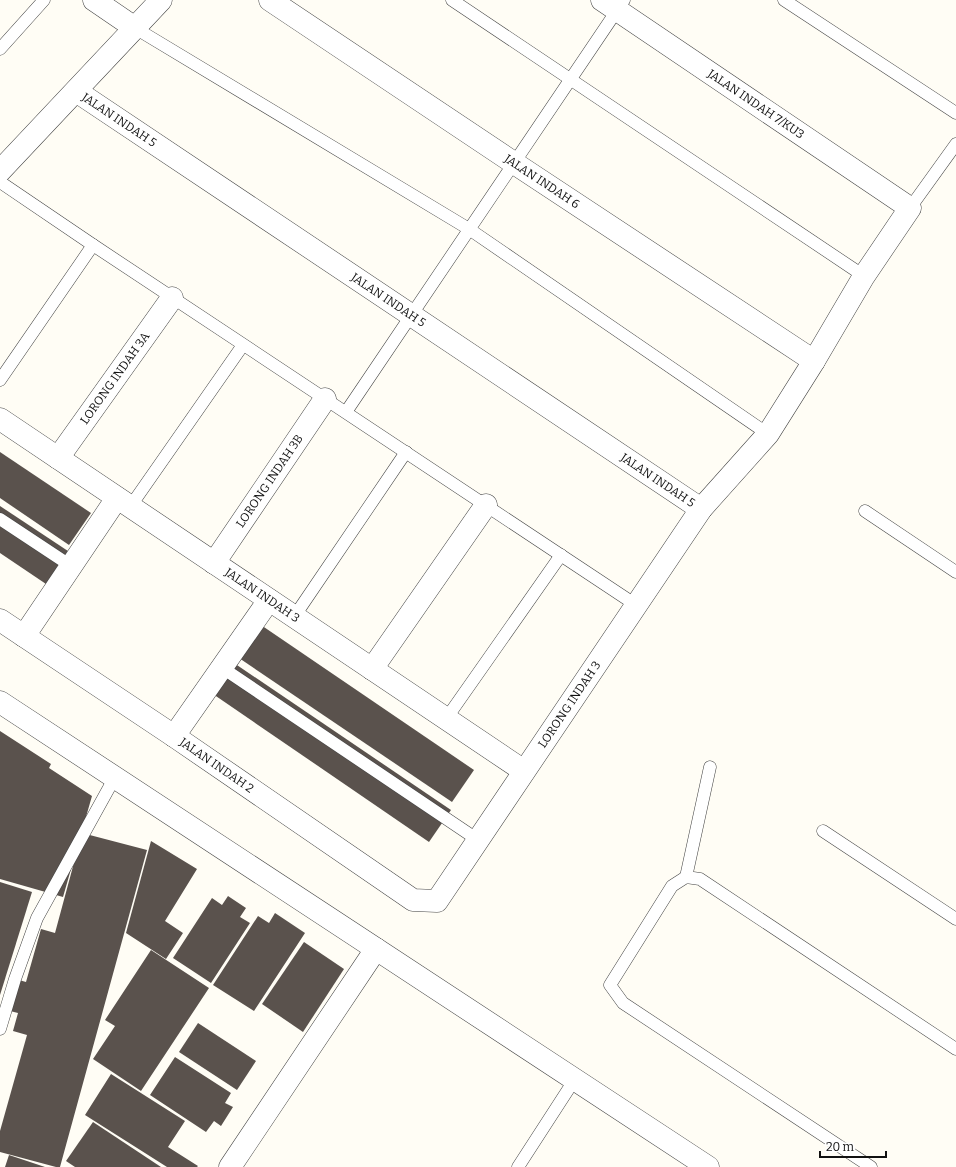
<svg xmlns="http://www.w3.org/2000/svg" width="956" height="1167" font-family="Bitter,serif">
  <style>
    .building { fill: #5a524d }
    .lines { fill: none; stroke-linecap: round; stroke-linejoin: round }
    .service-casing { stroke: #444; stroke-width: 13 }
    .minor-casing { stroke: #444; stroke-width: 23 }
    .service { stroke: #fff; stroke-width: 12 }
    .minor { stroke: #fff; stroke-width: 22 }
    .labels { text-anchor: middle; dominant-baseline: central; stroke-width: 4; stroke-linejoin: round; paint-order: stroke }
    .street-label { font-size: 12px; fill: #111; stroke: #fff }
  </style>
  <rect width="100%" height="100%" fill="#fffdf5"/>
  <!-- building -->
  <g class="building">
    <path d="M0,452l91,61 -22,32 -69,-47z"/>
    <path d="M0,506l68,45 -22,33 -46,-31z"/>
    <path d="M258,623l216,147 -22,32 -216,-146z"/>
    <path d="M231,661l220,149 -22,32 -219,-150z"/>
    <path d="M0,731l51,33 -2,4 43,28 -29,101 -63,-18z"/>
    <path d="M82,833l65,17 -87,317h-4l-56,-15v-21l27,-96 -14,-4 5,-18 -8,-2 9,-31 7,2 15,-53 14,4z"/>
    <path d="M151,841l46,28 -32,52 18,12 -17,26 -40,-26z"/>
    <path d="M0,882l32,10 -32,103z"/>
    <path d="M228,896l18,12 -6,9 10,6 -39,60 -38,-25 39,-60 10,7z"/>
    <path d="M275,913l30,20 -51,78 -41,-26 45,-69 11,7z"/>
    <path d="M304,942l40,27 -41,63 -41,-28z"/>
    <path d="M151,950l58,38 -68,103 -48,-32 22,-33 -10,-6z"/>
    <path d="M198,1023l58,38 -19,29 -58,-38z"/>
    <path d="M175,1057l56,36 -6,10 8,4 -12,19 -7,-5 -8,11 -56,-37z"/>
    <path d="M111,1074l74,47 -17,26 30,19 -1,1h-30l-82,-52z"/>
    <path d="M93,1122l68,45h-86l-9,-6z"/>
    <path d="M9,1155l36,12h-40z"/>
  </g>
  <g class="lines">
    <defs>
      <g id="service">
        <path d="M452,0l412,276"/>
        <path d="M784,0l172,113"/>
        <path d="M135,28l334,201 299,205"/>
        <path d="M0,49l44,-49"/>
        <path d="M0,182l93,63 543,360"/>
        <path d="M910,208l46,-64"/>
        <path d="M0,380l93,-135"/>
        <path d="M346,412l278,-412"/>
        <path d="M130,507l113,-162"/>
        <path d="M865,511l91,61"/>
        <path d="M0,519l71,47"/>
        <path d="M294,617l112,-165"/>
        <path d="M221,667l257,173"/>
        <path d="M446,719l115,-164"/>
        <path d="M823,831l133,88"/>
        <path d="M686,877l24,-110"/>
        <path d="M0,1029l15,-50 22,-61 78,-141"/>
        <path d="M518,1167l57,-88"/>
        <path d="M871,1167l-248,-164 -13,-18 62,-99 14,-9 14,2 256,170"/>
      </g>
      <g id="minor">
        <path d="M94,0l41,28"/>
        <path id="s1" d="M270,0l244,163 300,198"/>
        <path id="s2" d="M76,91l625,418"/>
        <path d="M0,171l161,-171"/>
        <path id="s3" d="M0,419l524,352"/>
        <path id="s4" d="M58,458l114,-160"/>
        <path id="s5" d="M214,563l111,-164"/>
        <path id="s6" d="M0,620l174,116 239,164 24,1 264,-392 67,-75 46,-73 50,-85 46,-68 -308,-208"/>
        <path d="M24,636l93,-138"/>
        <path d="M372,669l114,-164"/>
        <path d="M0,702l708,465"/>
        <path d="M174,736l95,-136"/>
        <path d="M230,1167l146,-218"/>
      </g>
    </defs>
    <!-- service casing -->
    <use href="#service" class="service-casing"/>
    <!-- minor casing -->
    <use href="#minor" class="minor-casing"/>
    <!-- service -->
    <use href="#service" class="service"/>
    <!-- minor -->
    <use href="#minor" class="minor"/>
  </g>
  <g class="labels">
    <!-- street labels -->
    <g class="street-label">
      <text transform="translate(756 104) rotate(34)">JALAN INDAH 7/KU3</text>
      <text stroke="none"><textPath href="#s2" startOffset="52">JALAN INDAH 5</textPath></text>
      <text stroke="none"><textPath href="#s1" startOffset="327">JALAN INDAH 6</textPath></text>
      <text stroke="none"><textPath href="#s2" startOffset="376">JALAN INDAH 5</textPath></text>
      <text stroke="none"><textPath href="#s4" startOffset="98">LORONG INDAH 3A</textPath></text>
      <text stroke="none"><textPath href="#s2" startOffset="700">JALAN INDAH 5</textPath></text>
      <text stroke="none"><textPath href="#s5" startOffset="99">LORONG INDAH 3B</textPath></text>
      <text stroke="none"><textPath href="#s3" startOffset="316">JALAN INDAH 3</textPath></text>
      <text stroke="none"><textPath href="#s6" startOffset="760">LORONG INDAH 3</textPath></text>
      <text stroke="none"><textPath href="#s6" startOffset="261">JALAN INDAH 2</textPath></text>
    </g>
  </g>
  <!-- scale -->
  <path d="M820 1151v6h66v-6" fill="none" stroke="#111111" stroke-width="2"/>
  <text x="826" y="1151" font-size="12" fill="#111111" stroke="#ffffff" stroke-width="3" paint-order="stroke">20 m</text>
</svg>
